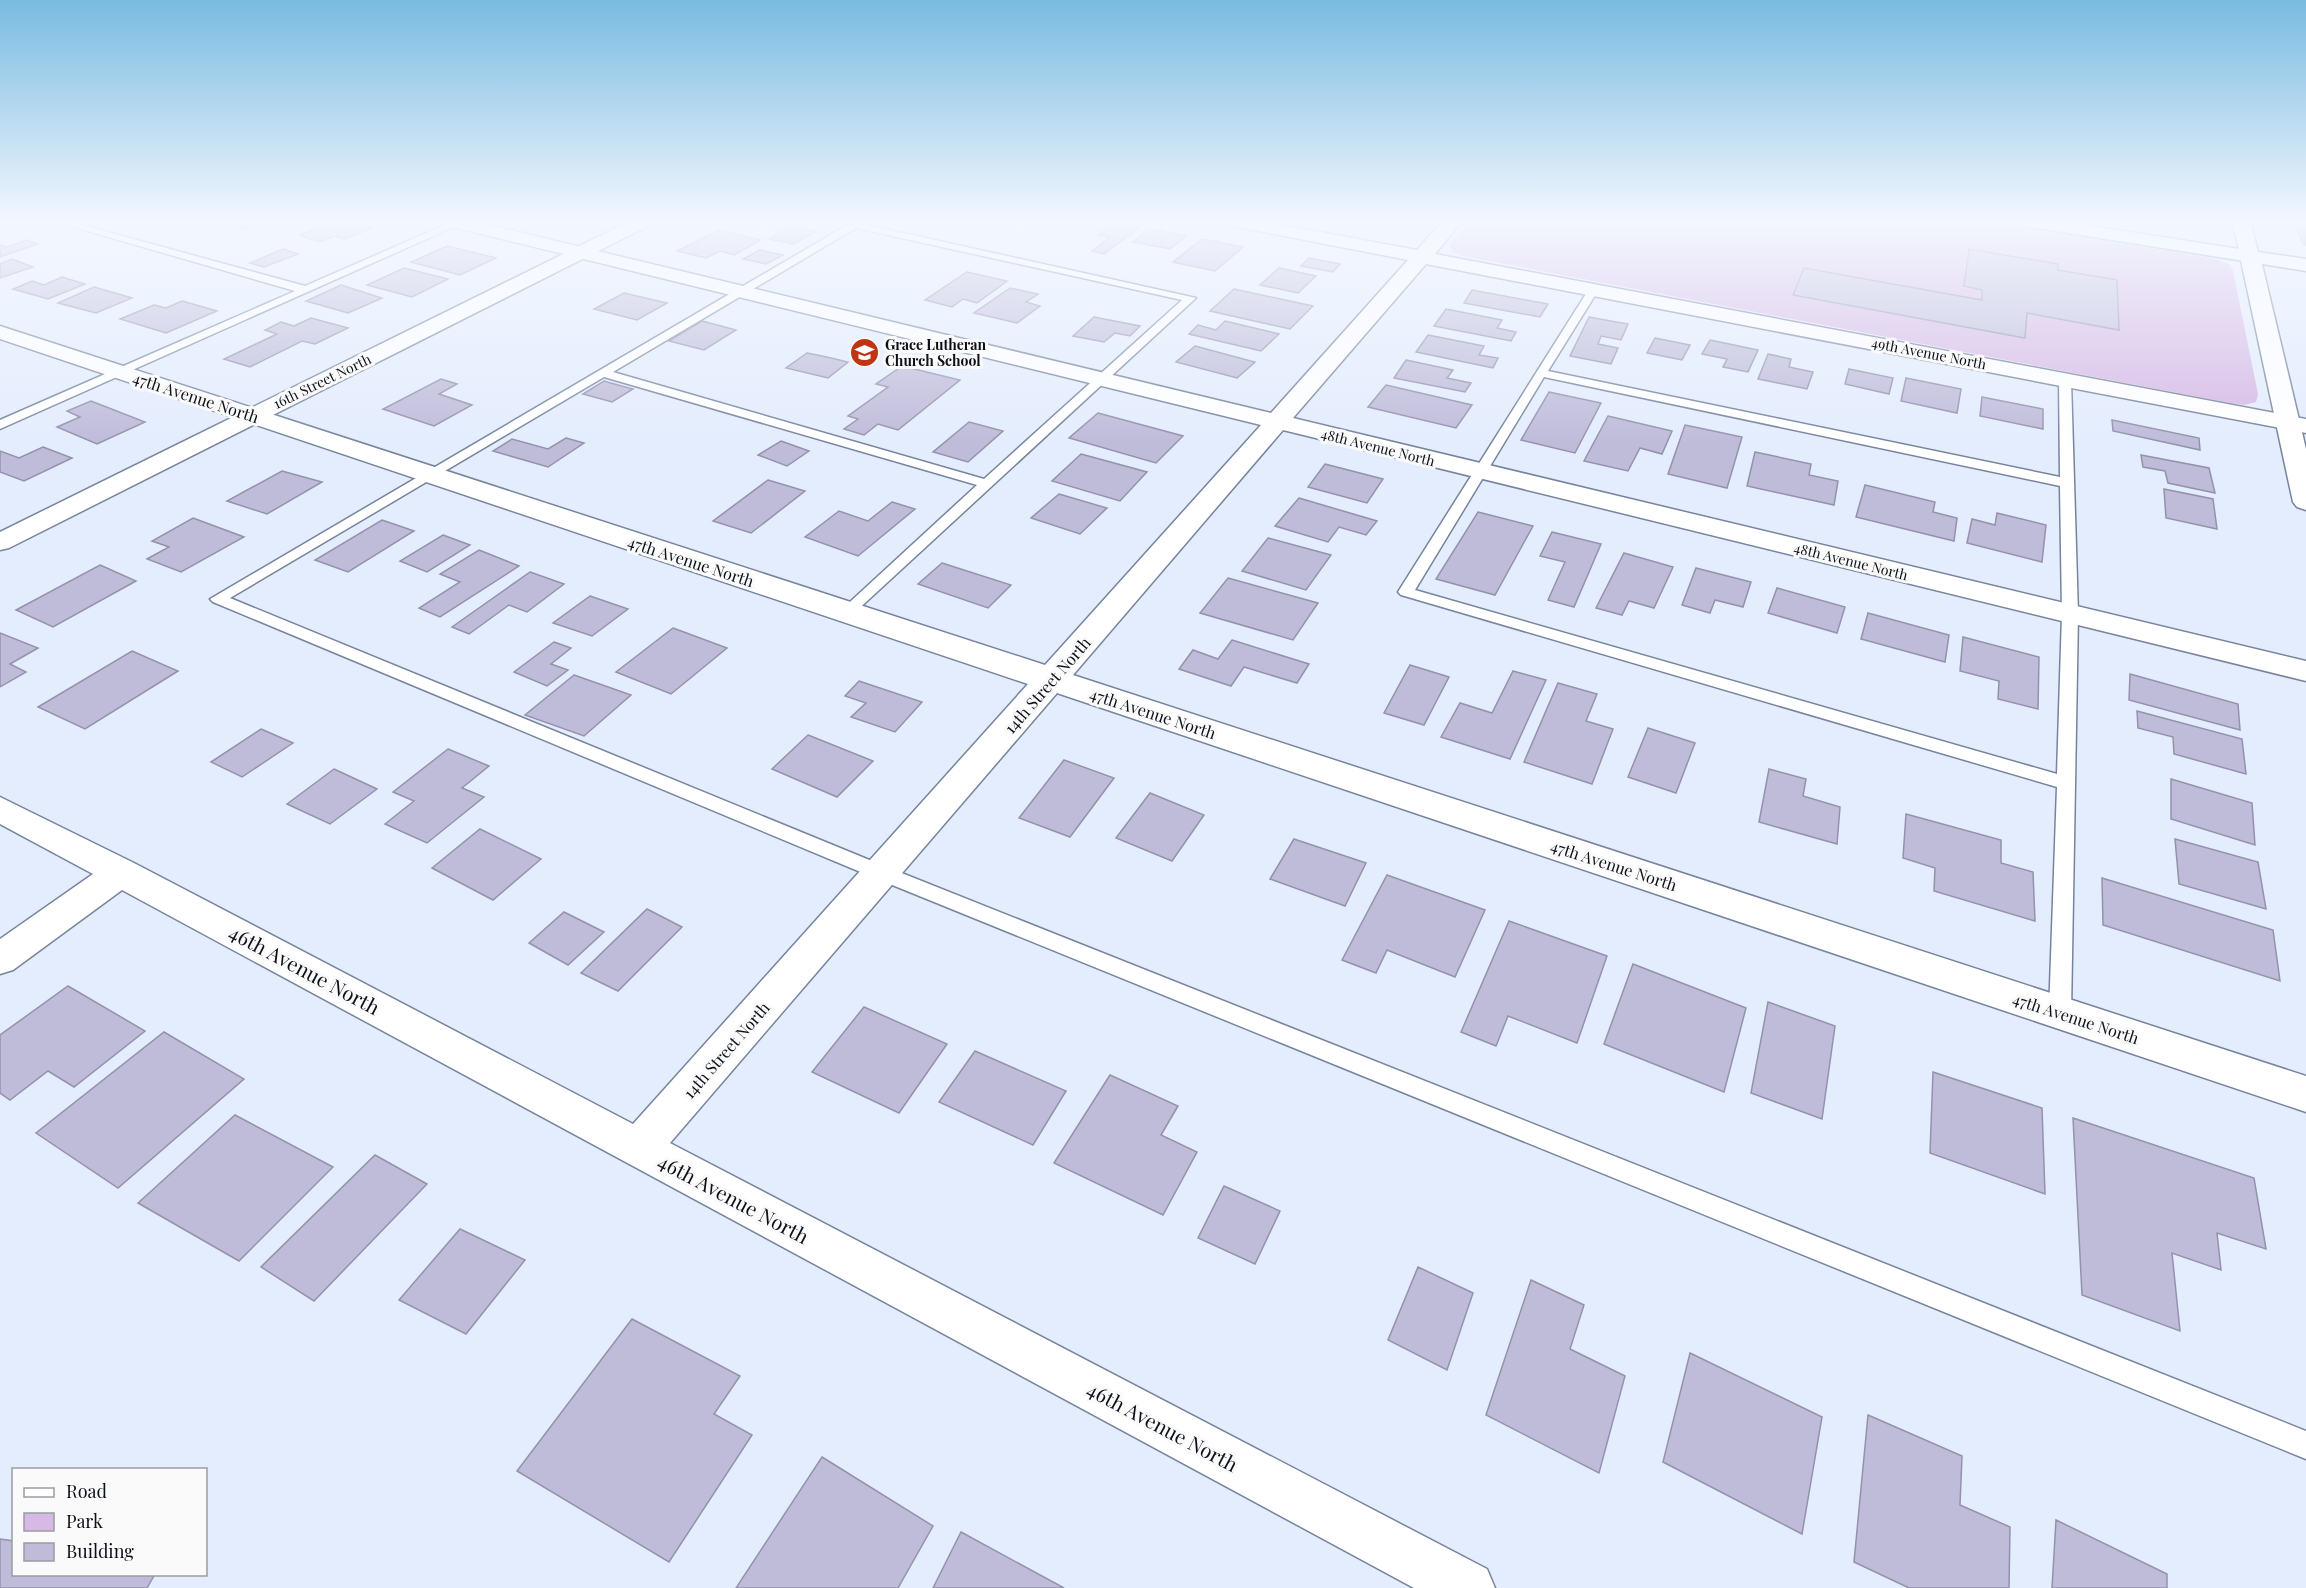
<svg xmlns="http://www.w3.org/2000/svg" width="2306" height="1588" font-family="'Playfair Display',serif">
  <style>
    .green { fill: #d7b9e5 }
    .building { fill: #bfbcda; stroke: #9491ad; stroke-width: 1.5 }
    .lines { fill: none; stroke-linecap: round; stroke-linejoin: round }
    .service-casing { stroke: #77849d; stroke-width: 3 }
    .minor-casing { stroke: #77849d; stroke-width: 3 }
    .tertiary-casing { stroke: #77849d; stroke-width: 3 }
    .service { fill: #fff; fill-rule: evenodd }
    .minor { fill: #fff; fill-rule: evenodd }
    .tertiary { fill: #fff; fill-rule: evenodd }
    .labels { text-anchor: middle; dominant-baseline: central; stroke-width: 6; stroke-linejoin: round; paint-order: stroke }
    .far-poi-label { font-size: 14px; font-weight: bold; fill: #0b1019; stroke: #fafafa; text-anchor: start }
    .far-street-label { font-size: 14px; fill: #0b1019; stroke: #fafafa }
    .street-label { font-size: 16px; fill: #0b1019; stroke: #fafafa }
    .near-street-label { font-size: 20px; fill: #0b1019; stroke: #fafafa }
  </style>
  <rect width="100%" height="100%" fill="#e4edfe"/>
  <!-- green -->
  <path class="green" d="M1471,221h515l230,38 14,6 3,6 25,123 -2,8 -12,3 -13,-2 -768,-147 -11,-5 -2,-7z"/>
  <!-- building -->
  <g class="building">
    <path d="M232,221h36l-23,9 -20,-6z"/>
    <path d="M337,221l35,7 -27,11 -11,-3 -14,6 -21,-7z"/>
    <path d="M2295,221l11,1v23l-3,-1z"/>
    <path d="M1116,222l24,5 -36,27 -12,-3 18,-14 -12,-2z"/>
    <path d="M792,226l24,5 -22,13 -25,-5z"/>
    <path d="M1149,229l37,7 -16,13 -37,-7z"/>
    <path d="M719,230l42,10 -27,15 -14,-4 -14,7 -29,-7z"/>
    <path d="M1202,239l41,8 -28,24 -42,-9z"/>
    <path d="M27,240l11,4 -38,13v-12l7,2z"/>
    <path d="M447,246l49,12 -36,17 -49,-13z"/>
    <path d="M283,249l15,5 -34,13 -14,-4z"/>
    <path d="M1969,249l89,15v6l59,10 2,50 -92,-17 -2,25 -232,-43 11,-27 178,32v-10l-18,-4z"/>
    <path d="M760,250l23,5 -17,9 -23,-5z"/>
    <path d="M1309,258l31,6 -7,8 -32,-6z"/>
    <path d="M12,259l21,8 -33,11v-14z"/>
    <path d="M404,268l44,11 -36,18 -45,-12z"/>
    <path d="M1279,268l37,8 -18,17 -38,-8z"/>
    <path d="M967,272l40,9 -30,22 -14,-4 -11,8 -27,-7z"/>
    <path d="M62,277l23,7 -37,15 -35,-10 19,-8 12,4z"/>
    <path d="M341,285l41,13 -34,15 -42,-12z"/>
    <path d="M94,287l38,11 -36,15 -38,-10z"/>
    <path d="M1010,288l28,6 -12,8 14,4 -23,17 -43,-10z"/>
    <path d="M1234,289l79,17 -23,23 -80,-18z"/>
    <path d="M1472,290l76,14 -8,13 -76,-14z"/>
    <path d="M624,293l43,10 -30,17 -43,-11z"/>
    <path d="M182,301l35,10 -51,22 -46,-14 34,-14 12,3z"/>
    <path d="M1446,309l56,11 -5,8 19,4 -5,9 -77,-15z"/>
    <path d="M1094,317l46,9 -10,10 -15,-3 -11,9 -31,-6z"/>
    <path d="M1589,317l39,7 -7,16 -20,-4 -3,8 20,4 -7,16 -41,-8z"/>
    <path d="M311,318l37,10 -33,16 -13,-3 -52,26 -26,-8 53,-25 -12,-4 16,-8 13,4z"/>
    <path d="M702,321l34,9 -32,20 -35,-9z"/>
    <path d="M1225,321l54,13 -18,17 -72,-17 9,-9 18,5z"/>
    <path d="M1428,335l56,11 -5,9 19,3 -5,10 -77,-16z"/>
    <path d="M1655,338l35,7 -8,15 -35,-7z"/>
    <path d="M1710,340l48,10 -10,22 -25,-5 4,-8 -25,-5z"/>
    <path d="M1195,346l60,16 -18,16 -61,-16z"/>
    <path d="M807,353l20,4 21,5 -20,16 -42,-10z"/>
    <path d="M1768,354l23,5 -2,8 24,5 -6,17 -49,-10z"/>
    <path d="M1406,360l47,10 -6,8 24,5 -6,9 -71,-14z"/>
    <path d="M902,366l58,14 -62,50 -20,-6 -14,11 -20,-6 14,-10 -10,-3 40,-29 -12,-3z"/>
    <path d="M1849,369l44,9 -4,16 -44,-10z"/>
    <path d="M1906,378l55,11 -4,24 -56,-12z"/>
    <path d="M441,379l16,5 -18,10 33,11 -38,21 -51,-17z"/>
    <path d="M604,381l14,4 15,4 -21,13 -29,-8z"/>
    <path d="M1386,385l86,20 -16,23 -88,-21z"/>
    <path d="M1549,392l52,11 -26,50 -54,-13z"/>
    <path d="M1982,397l61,12v20l-63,-13z"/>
    <path d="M91,401l54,21 -48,22 -40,-17 23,-10 -13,-6z"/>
    <path d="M1098,413l85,23 -27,27 -87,-25z"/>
    <path d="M1608,416l64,15 -10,23 -22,-6 -12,23 -44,-10z"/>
    <path d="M2112,420l87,18 1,12 -87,-19z"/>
    <path d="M969,422l34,9 -35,31 -35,-10z"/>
    <path d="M1685,425l57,12 -15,51 -59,-14z"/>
    <path d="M566,438l18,5 -36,24 -55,-16 19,-12 36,10z"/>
    <path d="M781,441l28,10 -22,15 -29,-11z"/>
    <path d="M43,447l29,11 -48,23 -24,-9v-21l19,7z"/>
    <path d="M1755,452l56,12 -2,11 29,6 -4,24 -87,-19z"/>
    <path d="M1081,454l66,18 -27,29 -68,-20z"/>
    <path d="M2141,455l68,13 6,25 -47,-10 -3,-12 -22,-4z"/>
    <path d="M1325,464l58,15 -16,24 -59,-16z"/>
    <path d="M282,471l40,11 -55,32 -40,-13z"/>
    <path d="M768,480l37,11 -54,42 -38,-12z"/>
    <path d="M1865,485l70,17 -2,10 24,6 -3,23 -98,-24z"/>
    <path d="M2164,489l49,10 4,30 -51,-11z"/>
    <path d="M1059,494l48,14 -27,26 -49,-16z"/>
    <path d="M1299,498l78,23 -11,14 -27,-8 -11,15 -53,-16z"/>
    <path d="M892,502l23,7 -57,47 -53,-19 34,-26 29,10z"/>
    <path d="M1478,512l55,14 -38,69 -59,-16z"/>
    <path d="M1997,513l49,12 -4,37 -75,-19 5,-24 23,6z"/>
    <path d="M193,518l51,19 -63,35 -34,-13 22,-12 -17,-6z"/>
    <path d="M382,520l32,11 -66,41 -33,-12z"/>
    <path d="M1552,532l49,12 -27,63 -26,-7 17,-38 -25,-6z"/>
    <path d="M443,535l27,10 -43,27 -27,-11z"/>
    <path d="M1268,538l63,17 -25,35 -64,-19z"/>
    <path d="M479,550l40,16 -79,51 -21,-9 41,-26 -20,-8z"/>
    <path d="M1624,553l49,14 -19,41 -25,-7 -7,14 -26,-7z"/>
    <path d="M942,563l69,22 -23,23 -70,-24z"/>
    <path d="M100,565l36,16 -83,46 -37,-17z"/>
    <path d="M1696,568l55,14 -8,25 -28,-7 -5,13 -28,-8z"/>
    <path d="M530,572l34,12 -37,28 -18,-7 -40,29 -17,-7z"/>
    <path d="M1228,578l90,25 -25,37 -93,-27z"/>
    <path d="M1777,588l68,19 -8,26 -69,-20z"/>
    <path d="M590,596l38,13 -36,27 -39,-13z"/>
    <path d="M1868,613l81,22 -4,27 -84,-23z"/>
    <path d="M673,628l54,20 -56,46 -55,-22z"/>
    <path d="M0,633l38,15 -28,16 16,8 -26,15z"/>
    <path d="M1963,637l76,20 -1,52 -40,-10 1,-18 -39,-10z"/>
    <path d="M1232,640l77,24 -12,19 -53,-16 -13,19 -52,-17 14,-19 25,9z"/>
    <path d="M554,642l17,6 -20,16 17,6 -21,16 -33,-14z"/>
    <path d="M132,651l46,20 -93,58 -47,-22z"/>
    <path d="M1410,665l39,12 -25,48 -40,-12z"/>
    <path d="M1513,671l33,9 -36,79 -69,-22 19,-34 32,10z"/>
    <path d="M2130,674l108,30 2,26 -111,-30z"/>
    <path d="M574,675l57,20 -47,41 -59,-21z"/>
    <path d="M859,681l63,21 -27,30 -44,-15 15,-14 -21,-7z"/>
    <path d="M1558,683l39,11 -11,27 27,8 -21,55 -68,-22z"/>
    <path d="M2137,711l105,28 4,35 -72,-20 -1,-17 -35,-9z"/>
    <path d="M1648,728l47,15 -19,50 -48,-16z"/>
    <path d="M261,729l32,14 -51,34 -31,-15z"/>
    <path d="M808,735l65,26 -36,36 -65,-28z"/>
    <path d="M448,749l41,17 -27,22 22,9 -57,46 -42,-19 29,-23 -21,-9z"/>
    <path d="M1064,760l50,18 -44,59 -51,-19z"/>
    <path d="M334,769l43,20 -47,35 -43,-20z"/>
    <path d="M1769,769l37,10 -3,17 37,11 -3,37 -78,-22z"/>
    <path d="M2171,779l81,24 3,42 -84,-26z"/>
    <path d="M1150,793l54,22 -32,46 -56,-23z"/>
    <path d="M1906,814l95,26v23l32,9 2,49 -101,-30 1,-23 -32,-10z"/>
    <path d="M480,829l61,30 -48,41 -61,-32z"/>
    <path d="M1294,839l72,24 -21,43 -75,-27z"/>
    <path d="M2175,839l83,23 8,47 -87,-25z"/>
    <path d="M1387,875l98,35 -30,67 -68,-27 -11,23 -34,-13z"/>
    <path d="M2102,878l171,52 7,51 -177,-56z"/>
    <path d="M647,909l35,18 -64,64 -37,-18z"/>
    <path d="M564,912l40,20 -36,33 -39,-22z"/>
    <path d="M1509,921l98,35 -30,87 -69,-27 -12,30 -35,-14z"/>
    <path d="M1633,964l113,44 -22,84 -120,-48z"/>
    <path d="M68,986l77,45 -71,56 -26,-16 -38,29 -10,-7v-58z"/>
    <path d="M1768,1002l67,24 -13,93 -71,-26z"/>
    <path d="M864,1007l83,37 -48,69 -87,-41z"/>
    <path d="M164,1032l80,47 -126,109 -82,-55z"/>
    <path d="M975,1051l91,40 -33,54 -94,-43z"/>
    <path d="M1933,1072l109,36 3,86 -115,-41z"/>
    <path d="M1110,1075l68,31 -17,29 36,17 -34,63 -109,-52z"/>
    <path d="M235,1115l98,52 -94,94 -101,-58z"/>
    <path d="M2073,1118l181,60 12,71 -49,-16 4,37 -49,-17 8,78 -98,-36z"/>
    <path d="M375,1155l52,29 -113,117 -53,-34z"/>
    <path d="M1224,1186l56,25 -25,53 -57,-26z"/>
    <path d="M460,1229l65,31 -59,74 -67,-34z"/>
    <path d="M1418,1267l55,26 -26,77 -59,-30z"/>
    <path d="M1531,1280l53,25 -14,44 55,27 -26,97 -113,-58z"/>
    <path d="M632,1319l108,57 -26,38 38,21 -83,127 -152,-91z"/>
    <path d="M1690,1353l132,64 -20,117 -139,-72z"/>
    <path d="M1868,1415l94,41 -2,49 50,22 -1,61h-100l-55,-26z"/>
    <path d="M822,1457l111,69 -35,62h-162z"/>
    <path d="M2056,1520l111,54v14h-115z"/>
    <path d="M961,1532l103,56h-131z"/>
    <path d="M0,1539l14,2v33h141l-8,14h-147z"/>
  </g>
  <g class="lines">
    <defs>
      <g id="service">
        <path d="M53,221h15l237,65 149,-65h13l-467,208v-9l295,-129z"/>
        <path d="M854,221h12l-3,3 333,74 -344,317 -5,2 -8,-5 138,-127 -373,-108 -374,221 659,270 1417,563v28l-1431,-581 -662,-276 -3,-3zM856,228l326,72 -198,179 -371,-107z"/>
        <path d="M1594,286l5,3 -51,82 512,106 -1,-97 6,-4 6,4 7,234 -7,399 -4,6 -7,3 -7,-3 -4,-6 8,-226 -656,-192 -3,-3 191,-303zM1544,377l516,109 2,128 -5,160 -642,-184z"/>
      </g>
      <g id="minor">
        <path d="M442,221h31l798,192 137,-153 -175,-34 -6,-1 -3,-4h37l156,29 26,-29h19l-27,33 871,165v14l-880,-169 -133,154 1013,243v20l-1023,-251 -210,245 1233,401v36l-1249,-419 -387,450 817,426 8,19h-81l-1292,-698 -109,80 -13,4v-35l93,-65 -93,-50v-27l134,66 499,261 395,-440 -1028,-345v-13l1045,339 216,-240 -816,-200z"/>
        <path d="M2016,221h43l180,28 -7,-28h18l8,31 48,7v12l-281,-45z"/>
      </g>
      <g id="tertiary">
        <path d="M630,221h23l-3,4 -641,323 -9,2v-18z"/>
        <path d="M2250,250l10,6 46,193v61l-9,-3 -4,-5 -53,-246z"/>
      </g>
    </defs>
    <!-- service casing -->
    <use href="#service" class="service-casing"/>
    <!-- minor casing -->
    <use href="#minor" class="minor-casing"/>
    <!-- tertiary casing -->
    <use href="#tertiary" class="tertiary-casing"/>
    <!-- service -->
    <use href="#service" class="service"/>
    <!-- minor -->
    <use href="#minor" class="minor"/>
    <!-- tertiary -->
    <use href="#tertiary" class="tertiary"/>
  </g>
  <!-- sky -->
  <linearGradient id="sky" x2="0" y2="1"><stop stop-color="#79bbe1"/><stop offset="0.5" stop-color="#f3f7ff"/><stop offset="1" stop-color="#f3f7ff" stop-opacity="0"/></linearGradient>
  <rect width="2306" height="443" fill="url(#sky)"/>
  <!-- icons -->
  <defs>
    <symbol id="school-disc" viewBox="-11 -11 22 22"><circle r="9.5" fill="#be3415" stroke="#fafafa"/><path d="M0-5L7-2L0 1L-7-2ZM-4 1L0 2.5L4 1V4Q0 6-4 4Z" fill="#fff"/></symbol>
  </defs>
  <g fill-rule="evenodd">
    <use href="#school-disc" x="848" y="336" width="33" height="33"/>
  </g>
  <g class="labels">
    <!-- far-poi labels -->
    <g class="far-poi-label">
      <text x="885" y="344">Grace Lutheran<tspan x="885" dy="16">Church School</tspan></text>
    </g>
    <!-- far-street labels -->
    <g class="far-street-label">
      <text transform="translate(1929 353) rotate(11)">49th Avenue North</text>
      <text transform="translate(322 381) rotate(-26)">16th Street North</text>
      <text transform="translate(1378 447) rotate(14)">48th Avenue North</text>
      <text transform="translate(1851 561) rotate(14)">48th Avenue North</text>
    </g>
    <!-- street labels -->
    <g class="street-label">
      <text transform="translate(196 397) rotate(18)">47th Avenue North</text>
      <text transform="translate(691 561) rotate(18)">47th Avenue North</text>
      <text transform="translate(1047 685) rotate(-49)">14th Street North</text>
      <text transform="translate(1153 713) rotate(18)">47th Avenue North</text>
      <text transform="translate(1614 865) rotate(18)">47th Avenue North</text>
      <text transform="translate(2076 1018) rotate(18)">47th Avenue North</text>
      <text transform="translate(726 1050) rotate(-49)">14th Street North</text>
    </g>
    <!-- near-street labels -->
    <g class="near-street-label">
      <text transform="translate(305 969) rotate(28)">46th Avenue North</text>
      <text transform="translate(734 1198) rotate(28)">46th Avenue North</text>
      <text transform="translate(1163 1426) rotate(28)">46th Avenue North</text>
    </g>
  </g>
  <!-- legend -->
  <rect x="12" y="1468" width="195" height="108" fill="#fafafa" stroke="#9a9ca0" stroke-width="1.5"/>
  <rect x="24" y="1488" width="30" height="9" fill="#ffffff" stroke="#9a9ca0" stroke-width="1.5"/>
  <text x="66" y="1498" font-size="18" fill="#0b1019">Road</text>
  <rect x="24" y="1513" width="30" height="18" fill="#d7b9e5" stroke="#9a9ca0" stroke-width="1.5"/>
  <text x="66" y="1528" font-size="18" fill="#0b1019">Park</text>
  <rect x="24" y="1543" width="30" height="18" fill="#bfbcda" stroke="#9a9ca0" stroke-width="1.5"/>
  <text x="66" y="1558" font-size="18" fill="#0b1019">Building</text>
</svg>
